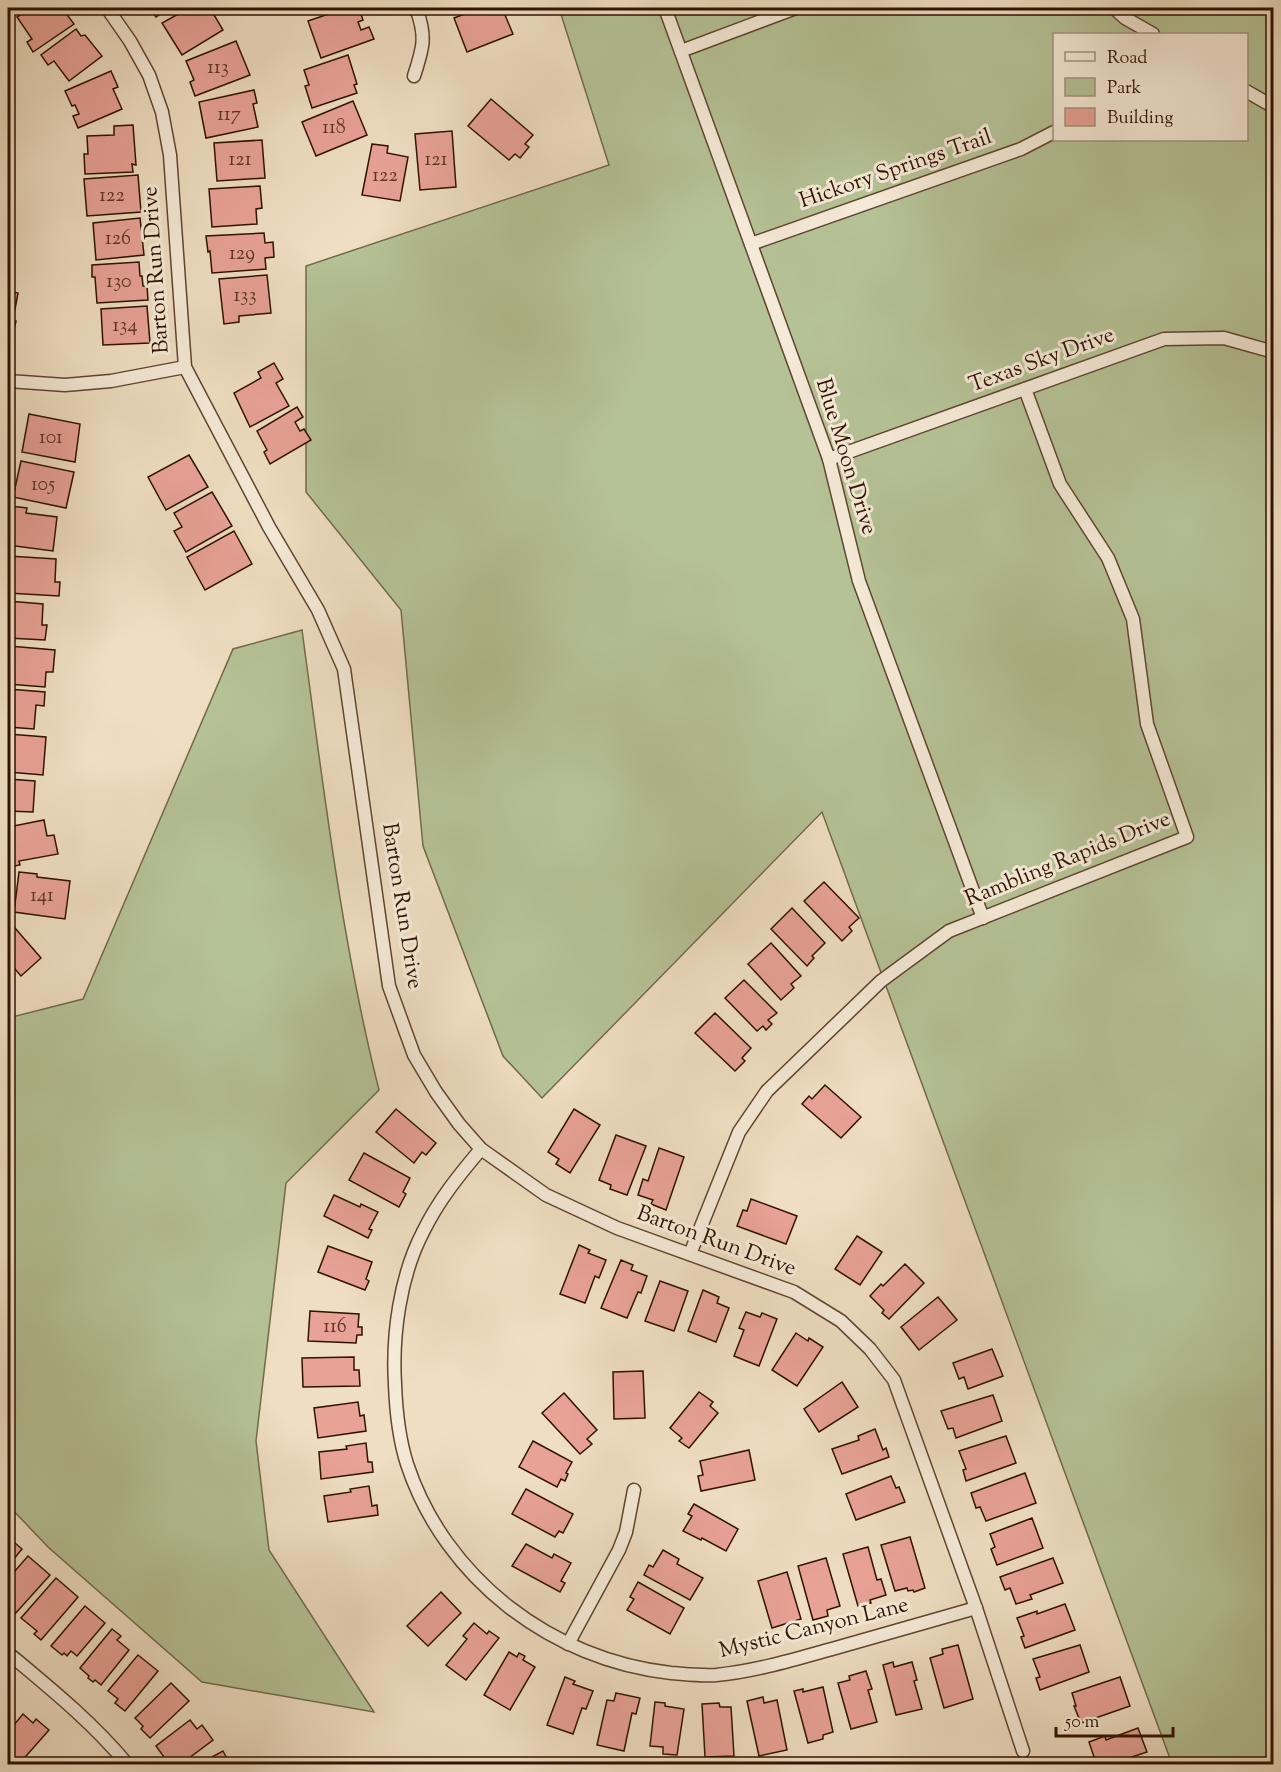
<svg xmlns="http://www.w3.org/2000/svg" width="1281" height="1772" font-family="'Sorts Mill Goudy',serif">
  <style>
    .green { fill: #b5c296; stroke: #726a4b; stroke-width: 1.5; fill-rule: evenodd }
    .building { fill: #e8a296; stroke: #301200; stroke-width: 1.5 }
    .lines { fill: none; stroke-linecap: round; stroke-linejoin: round }
    .minor-casing { stroke: #604530; stroke-width: 15 }
    .minor { stroke: #f5ead7; stroke-width: 12 }
    .labels { text-anchor: middle; dominant-baseline: central; stroke-width: 6; stroke-linejoin: round; paint-order: stroke }
    .number-label { font-size: 20px; fill: #5e3626 }
    .street-label { font-size: 22px; fill: #301200; stroke: #f5ead7 }
  </style>
  <rect width="100%" height="100%" fill="#efdec2"/>
  <filter id="stains"><feTurbulence type="fractalNoise" baseFrequency=".00333" numOctaves="4"/><feColorMatrix values="0 0 0 0 .2 0 0 0 0 .09 0 0 0 0 .02 0 0 0 .5 -.17"/></filter>
  <radialGradient id="worn" r=".72"><stop offset=".6" stop-color="#630" stop-opacity="0"/><stop offset="1" stop-color="#630" stop-opacity=".3"/></radialGradient>
  <!-- green -->
  <g class="green">
    <path d="M559,8h714v1756h-101l-350,-952 -280,286 -39,-42 -80,-210 -22,-236 -95,-118v-226l303,-101zM1054,34h192v106h-192z"/>
    <path d="M302,630c21,154 39,309 77,460l-93,93 -30,258 13,109 105,162 -172,-30 -154,-135 -40,-42v-487l75,-19 150,-350z"/>
  </g>
  <!-- building -->
  <g class="building">
    <path d="M31,8h31l12,16 -41,28 -6,-10 5,-3 -15,-22z"/>
    <path d="M149,8h20l-13,9z"/>
    <path d="M189,8h21l13,22 -41,25 -20,-32z"/>
    <path d="M346,8h13l4,12 -5,2 3,8 8,-3 5,12 -53,19 -13,-37z"/>
    <path d="M480,8h22l11,26 -46,18 -13,-34z"/>
    <path d="M76,29l5,7 4,-1 17,21 -33,25 -15,-20 -6,4 -7,-10z"/>
    <path d="M236,41l14,34 -55,21 -5,-14 4,-2 -8,-19z"/>
    <path d="M348,55l9,29 -3,1 3,8 -45,15 -7,-22 4,-1 -5,-15z"/>
    <path d="M111,71l7,16 -5,2 9,20 -44,19 -5,-12 6,-2 -4,-9 -3,1 -7,-15z"/>
    <path d="M254,90l3,13 -4,1 5,23 -52,11 -7,-36z"/>
    <path d="M491,99l42,36 -8,9 4,3 -9,11 -5,-4 -6,6 -41,-34z"/>
    <path d="M353,101l14,34 -51,21 -14,-34z"/>
    <path d="M133,125l3,40 -4,-1 1,8 -48,2 -1,-20h4l-1,-18 27,-1v-9z"/>
    <path d="M452,131l4,56 -36,3 -5,-56z"/>
    <path d="M262,140l3,38 -48,3 -3,-38z"/>
    <path d="M372,144l16,2 -1,7 21,4 -8,44 -38,-6z"/>
    <path d="M138,175l3,37 -54,4 -3,-37z"/>
    <path d="M260,186l2,22 -6,1 1,15 -45,3 -3,-38z"/>
    <path d="M140,218l4,37 -48,5 -3,-37z"/>
    <path d="M264,233l1,10 8,-1 1,15 -9,1 1,11 -54,4 -2,-22 -2,1 -2,-16z"/>
    <path d="M139,262l1,14h2l1,10h4l1,14 -51,3 -2,-26h-3v-12z"/>
    <path d="M267,275l4,38 -32,3v6l-15,2 -5,-45z"/>
    <path d="M8,291l10,2 -5,27 3,1 -4,19 -4,-1z"/>
    <path d="M147,306l3,37 -47,2 -2,-36z"/>
    <path d="M274,363l9,16 -7,4 13,23 -39,21 -16,-34 27,-15 -3,-6z"/>
    <path d="M297,407l6,10 -8,5 5,9 4,-2 7,11 -41,24 -6,-12 3,-2 -10,-19z"/>
    <path d="M29,414l51,10 -5,38 -53,-10z"/>
    <path d="M189,455l19,32 -42,23 -18,-33z"/>
    <path d="M21,461l53,11 -8,36 -53,-11z"/>
    <path d="M212,492l20,34 -46,26 -12,-21 8,-4 -8,-14z"/>
    <path d="M10,506l17,2 -1,5 31,4 -4,34 -45,-6z"/>
    <path d="M234,531l18,33 -47,26 -18,-33z"/>
    <path d="M8,556l48,3 -1,23h5l-1,14 -51,-3z"/>
    <path d="M8,601l35,3 -1,21h5l-2,15 -37,-2z"/>
    <path d="M9,646l46,4 -2,22h-7l-1,15 -37,-3z"/>
    <path d="M8,689l37,3 -1,14 -8,-1 -2,24 -26,-2z"/>
    <path d="M8,734l38,3 -3,38 -35,-3z"/>
    <path d="M8,779l27,2 -2,31 -25,-1z"/>
    <path d="M44,820l3,16 7,-1 4,19 -39,7 1,4 -12,2v-40z"/>
    <path d="M19,872l18,2v3l33,4 -5,38 -51,-7z"/>
    <path d="M824,882l35,36 -10,9 3,4 -10,10 -38,-40z"/>
    <path d="M792,908l33,35 -13,13 2,2 -7,8 -36,-37z"/>
    <path d="M8,920l33,38 -20,18 -6,-7 -7,6z"/>
    <path d="M771,943l30,33 -10,8 3,4 -13,12 -33,-36z"/>
    <path d="M744,980l33,33 -9,7 4,4 -6,6 -3,-4 -6,5 -32,-33z"/>
    <path d="M715,1013l36,35 -9,10 3,3 -10,10 -40,-38z"/>
    <path d="M825,1085l36,32 -20,21 -39,-34 7,-8 3,3z"/>
    <path d="M396,1109l40,34 -10,12 -4,-3 -8,11 -38,-31z"/>
    <path d="M574,1109l26,16 -30,48 -14,-9 3,-5 -11,-7z"/>
    <path d="M616,1135l30,11 -19,49 -17,-6 1,-4 -12,-5z"/>
    <path d="M659,1148l25,9 -18,53 -15,-6 2,-4 -15,-5 5,-16 5,2z"/>
    <path d="M364,1153l46,25 -7,14 3,2 -7,13 -50,-27z"/>
    <path d="M334,1195l26,12 1,-3 17,8 -9,17 3,1 -4,8 -44,-22z"/>
    <path d="M751,1199l46,17 -11,28 -49,-18 6,-16 4,1z"/>
    <path d="M857,1236l25,16 -22,33 -25,-16z"/>
    <path d="M579,1245l11,5 -2,3 18,7 -7,18 -4,-2 -10,27 -25,-9z"/>
    <path d="M328,1246l44,16 -6,17 3,2 -4,9 -47,-18z"/>
    <path d="M621,1260l12,5 -2,5 16,6 -6,17 -3,-1 -11,26 -26,-10z"/>
    <path d="M905,1264l19,19 -35,36 -7,-6 2,-3 -14,-14 11,-12 2,2z"/>
    <path d="M660,1281l28,10 -14,40 -29,-10z"/>
    <path d="M703,1290l16,7 -2,6 12,5 -13,34 -28,-11z"/>
    <path d="M938,1297l19,23 -38,30 -18,-23z"/>
    <path d="M310,1311l49,3 -1,13h4v8h-5l-1,8 -48,-2z"/>
    <path d="M746,1312l14,5 2,-4 15,6 -18,47 -25,-10 10,-26 -5,-2z"/>
    <path d="M796,1333l12,8 1,-3 14,9 -26,39 -25,-16z"/>
    <path d="M992,1349l11,27 -35,13 -4,-12 -5,2 -6,-16z"/>
    <path d="M354,1357v13h5l1,16 -57,1 -1,-29z"/>
    <path d="M643,1371l2,47 -31,1 -1,-47z"/>
    <path d="M842,1382l16,25 -39,25 -15,-23z"/>
    <path d="M699,1392l14,10 -3,4 8,7 -29,35 -10,-7 3,-3 -12,-10z"/>
    <path d="M564,1393l33,37 -10,9 5,5 -12,10 -38,-41z"/>
    <path d="M993,1395l9,26 -46,17 -3,-10 -5,1 -7,-18z"/>
    <path d="M358,1402l2,14 4,-1 2,16 -48,7 -4,-30z"/>
    <path d="M875,1429l8,21 3,-2 3,9 -47,17 -10,-25 27,-9 -1,-4z"/>
    <path d="M1006,1436l10,27 -50,18 -3,-11 3,-1 -7,-18z"/>
    <path d="M533,1441l39,21 -6,11 2,1 -3,7 -4,-2 -4,8 -38,-20z"/>
    <path d="M366,1443l2,19h4l1,10 -52,7 -2,-27 28,-3 -1,-3z"/>
    <path d="M749,1450l6,30 -54,11 -3,-15 5,-1 -3,-14z"/>
    <path d="M1025,1473l11,30 -50,18 -6,-14 -4,1 -5,-15z"/>
    <path d="M891,1476l5,12 3,-1 6,15 -49,18 -10,-26z"/>
    <path d="M369,1486l3,20 5,-1 1,10 -50,7 -4,-26 27,-4 -1,-3z"/>
    <path d="M526,1489l47,25 -10,19 -4,-2 -4,6 -43,-23z"/>
    <path d="M694,1504l44,25 -12,22 -24,-13 -1,2 -18,-9 9,-15 -4,-2z"/>
    <path d="M1032,1518l11,30 -46,17 -6,-16 4,-2 -5,-13z"/>
    <path d="M8,1537l14,12 -14,17z"/>
    <path d="M910,1537l15,51 -11,4 -1,-2 -5,1 -1,-3 -12,3 -14,-46z"/>
    <path d="M526,1544l26,14 2,-4 17,9 -10,18 4,2 -5,9 -48,-26z"/>
    <path d="M868,1547l9,33 4,-1 5,16 -16,5 1,3 -13,3 -15,-52z"/>
    <path d="M663,1550l16,9 -2,5 26,14 -13,22 -46,-25 5,-10 4,2z"/>
    <path d="M28,1556l22,19 -36,40 -6,-5v-31z"/>
    <path d="M826,1558l14,48 -13,4 1,6 -15,4 -15,-54z"/>
    <path d="M1053,1558l10,25 -33,12 2,4 -16,5 -6,-16 -5,2 -5,-13z"/>
    <path d="M787,1572l14,47 -29,9 -14,-47z"/>
    <path d="M56,1578l22,19 -37,43 -7,-6 3,-3 -16,-13z"/>
    <path d="M638,1582l46,26 -14,26 -43,-24 7,-11 -4,-2z"/>
    <path d="M441,1592l20,21 -33,33 -21,-20z"/>
    <path d="M1065,1604l10,26 -50,18 -4,-11 3,-1 -7,-18 20,-7v3z"/>
    <path d="M85,1606l20,17 -28,33 -6,-5 -4,5 -3,-3 -2,2 -11,-9z"/>
    <path d="M474,1623l13,11 2,-3 10,7 -33,42 -20,-15 21,-26 -4,-3z"/>
    <path d="M112,1629l9,7 -4,4 12,10 -28,35 -6,-5 -2,2 -5,-4 1,-2 -9,-8z"/>
    <path d="M958,1645l15,54 -29,9 -14,-50 13,-4 -1,-5z"/>
    <path d="M1080,1645l9,27 -49,18 -4,-12 4,-1 -7,-18z"/>
    <path d="M509,1652l8,5 2,-4 6,3 -2,4 12,7 -25,43 -26,-15z"/>
    <path d="M138,1655l20,16 -33,40 -10,-8 3,-4 -10,-8z"/>
    <path d="M893,1662l1,5 18,-5 5,18 -3,1 8,28 -26,6 -13,-50z"/>
    <path d="M866,1671l6,18 -4,1 9,32 -26,7 -13,-46 12,-3 -1,-4z"/>
    <path d="M565,1677l10,4 -2,3 20,7 -7,18 -4,-1 -9,26 -26,-9z"/>
    <path d="M1120,1677l10,29 -49,17 -7,-17h2l-4,-13z"/>
    <path d="M171,1683l18,18 -39,37 -9,-9 2,-3 -8,-8z"/>
    <path d="M823,1687l10,45 -10,3v4l-15,4 -14,-52 9,-2v3z"/>
    <path d="M616,1693l24,5 -4,16 -4,-1 -8,38 -27,-6 10,-45 7,1z"/>
    <path d="M763,1697l1,6 13,-3 10,50 -28,6 -12,-55z"/>
    <path d="M655,1702l10,1v3l19,3 -7,46 -14,-1v-7l-13,-1z"/>
    <path d="M719,1703l1,4h11l3,49 -29,1 -3,-53z"/>
    <path d="M23,1714l10,9 3,-4 13,11 -30,34h-7l-4,-3v-29z"/>
    <path d="M190,1720l7,9 5,-4 11,15 -32,24h-12l-13,-18z"/>
    <path d="M1138,1728l9,24 -36,12h-17l-2,-5 2,-2 -5,-15 16,-6 1,4z"/>
    <path d="M223,1751l7,13h-31z"/>
  </g>
  <g class="lines">
    <defs>
      <g id="minor">
        <path d="M107,8l23,33 19,34 13,37 8,43 15,212 84,160 49,83 26,59 45,317 25,69 22,37 23,32 22,25 65,46 71,33 177,64 47,29 29,28 24,31 82,228 47,143"/>
        <path d="M665,8l164,451 30,122 124,337"/>
        <path d="M1114,8l11,10 28,16"/>
        <path d="M681,51l115,-43"/>
        <path d="M414,76c9,-28 13,-39 2,-68"/>
        <path d="M1246,91l28,16"/>
        <path d="M751,244l270,-95 33,-17"/>
        <path d="M8,381l57,4 46,-4 74,-14"/>
        <path d="M829,459l335,-120 60,-1 50,14"/>
        <path d="M481,1149c-22,26 -43,52 -58,83 -23,44 -31,103 -28,152 1,27 4,55 12,80 38,115 145,196 264,209 14,1 31,3 45,2 42,-4 83,-17 123,-28 46,-13 92,-26 137,-39"/>
        <path d="M690,1254l49,-122 28,-41 114,-110 68,-50 238,-94 -40,-113 -14,-105 -25,-61 -48,-74 -35,-95"/>
        <path d="M568,1644l51,-94 7,-18 8,-42"/>
        <path d="M8,1653c42,35 84,69 119,111"/>
      </g>
    </defs>
    <!-- minor casing -->
    <use href="#minor" class="minor-casing"/>
    <!-- minor -->
    <use href="#minor" class="minor"/>
  </g>
  <g class="labels">
    <!-- number labels -->
    <g class="number-label">
      <text x="218" y="68">113</text>
      <text x="229" y="115">117</text>
      <text x="334" y="128">118</text>
      <text x="240" y="160">121</text>
      <text x="436" y="160">121</text>
      <text x="385" y="176">122</text>
      <text x="112" y="196">122</text>
      <text x="118" y="239">126</text>
      <text x="242" y="254">129</text>
      <text x="119" y="282">130</text>
      <text x="245" y="296">133</text>
      <text x="125" y="326">134</text>
      <text x="51" y="438">101</text>
      <text x="43" y="485">105</text>
      <text x="42" y="896">141</text>
      <text x="335" y="1327">116</text>
    </g>
    <!-- street labels -->
    <g class="street-label">
      <text transform="translate(896 170) rotate(-19)">Hickory Springs Trail</text>
      <text transform="translate(157 270) rotate(-94)">Barton Run Drive</text>
      <text transform="translate(1042 361) rotate(-20)">Texas Sky Drive</text>
      <text transform="translate(845 457) rotate(73)">Blue Moon Drive</text>
      <text transform="translate(1068 860) rotate(-22)">Rambling Rapids Drive</text>
      <text transform="translate(401 906) rotate(81)">Barton Run Drive</text>
      <text transform="translate(716 1242) rotate(20)">Barton Run Drive</text>
      <text transform="translate(814 1629) rotate(-14)">Mystic Canyon Lane</text>
    </g>
  </g>
  <!-- margin -->
  <rect width="1281" height="1772" fill="none" stroke="#efdec2" stroke-width="30"/>
  <rect x="9" y="9" width="1263" height="1754" fill="none" stroke="#301200" stroke-width="3"/>
  <rect x="15" y="15" width="1251" height="1742" fill="none" stroke="#301200" stroke-width="1.5"/>
  <!-- legend -->
  <rect x="1053" y="33" width="195" height="108" fill="#f5ead7" stroke="#a69481" stroke-width="1.5"/>
  <rect x="1065" y="52" width="30" height="9" fill="#f5ead7" stroke="#a69481" stroke-width="1.5"/>
  <text x="1107" y="63" font-size="18" fill="#301200">Road</text>
  <rect x="1065" y="78" width="30" height="18" fill="#b5c296" stroke="#a69481" stroke-width="1.5"/>
  <text x="1107" y="93" font-size="18" fill="#301200">Park</text>
  <rect x="1065" y="108" width="30" height="18" fill="#e8a296" stroke="#a69481" stroke-width="1.5"/>
  <text x="1107" y="123" font-size="18" fill="#301200">Building</text>
  <!-- scale -->
  <path d="M1056 1727v9h117v-9" fill="none" stroke="#301200" stroke-width="3"/>
  <text x="1065" y="1727" font-size="18" fill="#301200" stroke="#f5ead7" stroke-width="4.5" paint-order="stroke">50 m</text>
  <rect width="100%" height="100%" filter="url(#stains)"/>
  <rect width="100%" height="100%" fill="url(#worn)"/>
</svg>
